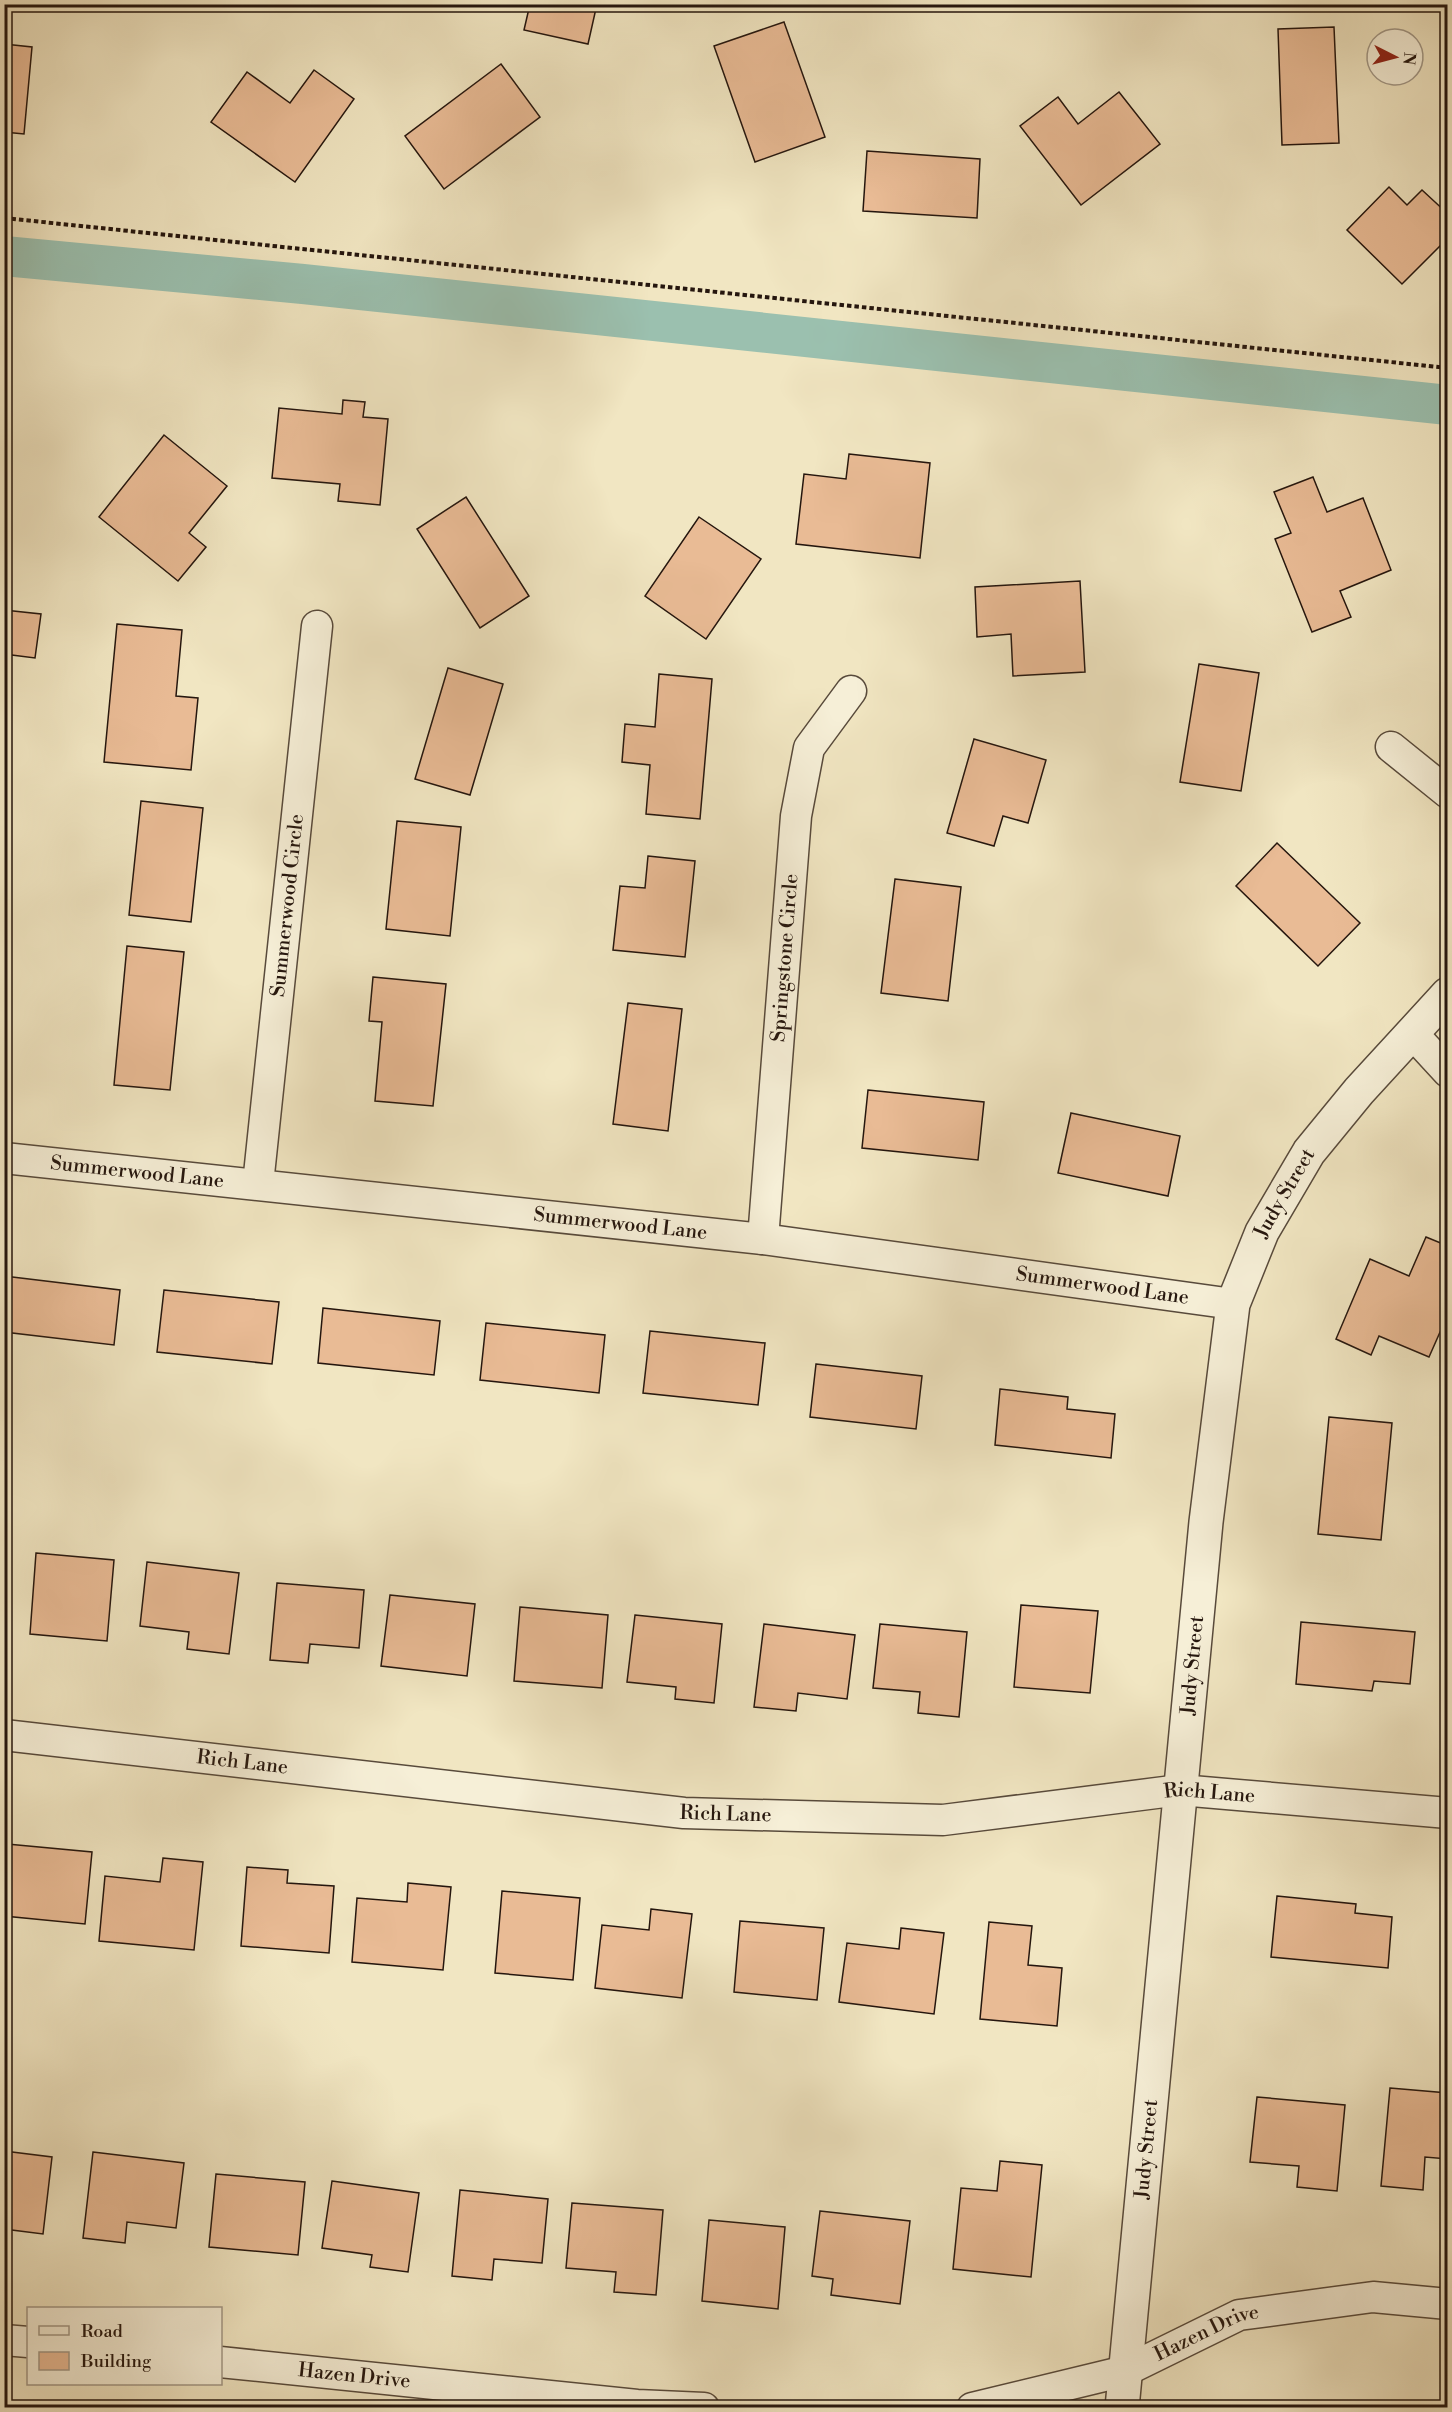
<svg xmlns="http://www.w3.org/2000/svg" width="1452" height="2412" font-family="'Libre Bodoni',serif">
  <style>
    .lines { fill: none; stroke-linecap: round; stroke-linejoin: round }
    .canal { stroke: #9bc0af; stroke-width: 40 }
    .building { fill: #e9bb95; stroke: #25160e; stroke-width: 1.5 }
    .minor-casing { stroke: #584a3b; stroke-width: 33 }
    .tertiary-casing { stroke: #584a3b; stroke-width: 36 }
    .path { stroke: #25160e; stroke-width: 4; stroke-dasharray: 4.5 3; stroke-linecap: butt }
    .minor { stroke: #f6efd7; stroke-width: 30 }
    .tertiary { stroke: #f6efd7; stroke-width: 33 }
    .labels { text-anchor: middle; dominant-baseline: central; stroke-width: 4.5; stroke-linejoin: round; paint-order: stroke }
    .street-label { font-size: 20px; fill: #25160e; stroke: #f6efd7 }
  </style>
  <rect width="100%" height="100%" fill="#f1e6c2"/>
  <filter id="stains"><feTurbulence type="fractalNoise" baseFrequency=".00333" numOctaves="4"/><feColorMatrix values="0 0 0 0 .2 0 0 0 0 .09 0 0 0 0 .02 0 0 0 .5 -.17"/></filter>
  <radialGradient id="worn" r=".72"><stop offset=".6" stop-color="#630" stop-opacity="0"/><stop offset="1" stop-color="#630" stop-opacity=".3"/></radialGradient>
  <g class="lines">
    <!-- canal -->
    <path class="canal" d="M4,256l299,28 1145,121"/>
  </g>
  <!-- building -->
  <g class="building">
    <path d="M198,4h66v4l-65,2z"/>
    <path d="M530,4h67l-9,40 -64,-14z"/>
    <path d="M784,22l41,115 -70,25 -41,-116z"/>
    <path d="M1334,27l5,116 -57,2 -4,-116z"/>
    <path d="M4,44l28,3 -8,87 -20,-2z"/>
    <path d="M501,64l39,53 -96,72 -39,-53z"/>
    <path d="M314,70l40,29 -59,83 -84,-60 36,-50 43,31z"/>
    <path d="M1119,92l41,52 -79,61 -61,-79 38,-29 20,27z"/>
    <path d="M867,151l113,8 -3,59 -114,-7z"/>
    <path d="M1389,187l18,18 15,-15 26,24v24l-46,46 -55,-54z"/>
    <path d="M343,400l22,2 -2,15 25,2 -8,86 -42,-4 2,-17 -68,-6 7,-70 63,6z"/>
    <path d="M164,435l63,51 -38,47 17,14 -28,34 -79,-64z"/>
    <path d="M849,454l81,9 -10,95 -124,-14 8,-70 42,5z"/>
    <path d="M1313,477l14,35 36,-14 28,72 -51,21 11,26 -39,15 -37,-93 16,-6 -17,-41z"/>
    <path d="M466,497l63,99 -49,32 -63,-99z"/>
    <path d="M699,517l62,42 -55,80 -61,-43z"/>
    <path d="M1080,581l5,91 -72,4 -2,-42 -34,3 -2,-50z"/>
    <path d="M4,610l37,4 -6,44 -31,-4z"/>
    <path d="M117,624l65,6 -6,66 22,2 -7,72 -87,-8z"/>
    <path d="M1199,664l60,9 -18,118 -61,-9z"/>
    <path d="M448,668l55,16 -33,111 -55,-16z"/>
    <path d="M659,674l53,5 -12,140 -54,-5 4,-49 -28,-3 3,-38 30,3z"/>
    <path d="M974,739l72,21 -18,63 -25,-7 -9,30 -47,-13z"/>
    <path d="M141,801l62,7 -12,114 -62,-7z"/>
    <path d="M397,821l64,6 -11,109 -64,-7z"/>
    <path d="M1277,843l83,80 -42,43 -82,-80z"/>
    <path d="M648,856l47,5 -10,96 -72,-7 7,-64 25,2z"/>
    <path d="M895,879l66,8 -13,114 -67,-8z"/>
    <path d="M127,946l57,6 -14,138 -56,-5z"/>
    <path d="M373,977l73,7 -13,122 -58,-5 7,-79 -13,-1z"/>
    <path d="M628,1003l54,6 -14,122 -55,-7z"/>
    <path d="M868,1090l116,12 -6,58 -116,-12z"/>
    <path d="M1071,1113l109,23 -12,60 -110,-23z"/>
    <path d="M1426,1237l22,9v68l-19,43 -50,-21 -8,19 -35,-16 34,-80 39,17z"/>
    <path d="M4,1276l116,14 -6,55 -110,-13z"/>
    <path d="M164,1290l115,12 -7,62 -115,-12z"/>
    <path d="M323,1308l117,13 -6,54 -116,-12z"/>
    <path d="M486,1323l119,12 -6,58 -119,-13z"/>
    <path d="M650,1331l115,12 -7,62 -115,-12z"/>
    <path d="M816,1364l106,12 -6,53 -106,-12z"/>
    <path d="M1000,1389l68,8 -1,12 48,5 -4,44 -116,-13z"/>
    <path d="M1329,1417l63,6 -11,117 -63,-6z"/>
    <path d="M36,1553l78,7 -7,81 -77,-7z"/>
    <path d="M147,1562l92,11 -10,81 -42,-5 2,-17 -49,-6z"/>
    <path d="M277,1583l87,7 -5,58 -49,-4 -2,19 -38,-3z"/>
    <path d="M390,1595l85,9 -8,72 -86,-10z"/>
    <path d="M1021,1605l77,6 -8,82 -76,-6z"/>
    <path d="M520,1607l88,8 -6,73 -88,-7z"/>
    <path d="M635,1615l87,9 -8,79 -39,-4 1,-12 -49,-5z"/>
    <path d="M1301,1622l114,10 -5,52 -36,-3 -2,10 -76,-7z"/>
    <path d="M764,1624l91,11 -8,64 -49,-6 -2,18 -42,-4z"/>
    <path d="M880,1624l87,8 -8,85 -41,-4 2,-21 -47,-4z"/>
    <path d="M7,1844l85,8 -7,72 -81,-8z"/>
    <path d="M163,1858l40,4 -9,88 -95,-9 6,-65 55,6z"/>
    <path d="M247,1867l41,3 -1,13 47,3 -5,67 -88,-7z"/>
    <path d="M408,1883l43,4 -8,83 -91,-8 5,-64 50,4z"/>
    <path d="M502,1891l78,7 -7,82 -78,-7z"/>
    <path d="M1277,1896l79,8 -1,9 37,4 -4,51 -117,-11z"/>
    <path d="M651,1909l41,5 -10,84 -87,-10 7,-63 47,5z"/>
    <path d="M740,1921l84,7 -7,72 -83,-8z"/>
    <path d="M989,1922l43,4 -4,39 34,3 -5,58 -77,-7z"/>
    <path d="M901,1928l43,5 -10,81 -95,-12 8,-59 52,6z"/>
    <path d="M1390,2088l58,5v66l-23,-2 -2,33 -42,-4z"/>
    <path d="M1257,2097l88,8 -8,86 -40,-4 2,-21 -49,-4z"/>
    <path d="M4,2151l48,6 -9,77 -39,-5z"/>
    <path d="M93,2152l91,11 -8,65 -49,-6 -2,21 -42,-5z"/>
    <path d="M1000,2161l42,4 -11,112 -78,-8 8,-81 36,3z"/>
    <path d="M216,2174l89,8 -7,73 -89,-8z"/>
    <path d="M332,2181l87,12 -11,79 -38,-5 2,-12 -50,-7z"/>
    <path d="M460,2190l88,9 -6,64 -48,-4 -2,21 -40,-4z"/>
    <path d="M572,2203l91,7 -7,85 -42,-3 2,-20 -50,-4z"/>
    <path d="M820,2211l90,10 -10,83 -69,-9 2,-16 -21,-3z"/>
    <path d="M709,2220l76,7 -7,82 -76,-8z"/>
  </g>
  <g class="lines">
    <defs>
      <g id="minor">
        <path d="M1391,747l57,46"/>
        <path d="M1413,1034l35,38"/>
        <path id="s1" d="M4,1158l759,81 470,65"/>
        <path id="s2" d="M258,1184l59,-558"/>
        <path id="s3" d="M763,1239l33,-423 13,-68 42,-57"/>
        <path id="s4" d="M4,1735l680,78 259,7 237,-30 268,23"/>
        <path d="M4,2340l24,2"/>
        <path id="s5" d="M220,2362l417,43 67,3"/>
        <path id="s6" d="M972,2408l153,-37 114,-56 134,-18 75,7"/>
      </g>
      <g id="tertiary">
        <path id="s7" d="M1122,2408l84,-886 27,-218 29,-72 47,-80 50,-61 89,-97"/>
      </g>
    </defs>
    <!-- minor casing -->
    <use href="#minor" class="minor-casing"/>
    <!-- tertiary casing -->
    <use href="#tertiary" class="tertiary-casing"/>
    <!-- path -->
    <path class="path" d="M4,218l1444,150"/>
    <!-- minor -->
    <use href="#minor" class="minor"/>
    <!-- tertiary -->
    <use href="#tertiary" class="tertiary"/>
  </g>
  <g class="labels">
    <!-- street labels -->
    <g class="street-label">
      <text stroke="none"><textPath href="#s2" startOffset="280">Summerwood Circle</textPath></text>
      <text stroke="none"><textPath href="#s3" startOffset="282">Springstone Circle</textPath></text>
      <text stroke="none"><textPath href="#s1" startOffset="134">Summerwood Lane</textPath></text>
      <text stroke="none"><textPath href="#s7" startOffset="1232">Judy Street</textPath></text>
      <text stroke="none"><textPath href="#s1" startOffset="620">Summerwood Lane</textPath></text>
      <text stroke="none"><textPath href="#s1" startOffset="1106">Summerwood Lane</textPath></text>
      <text stroke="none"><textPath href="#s7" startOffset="746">Judy Street</textPath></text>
      <text stroke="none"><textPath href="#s4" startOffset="240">Rich Lane</textPath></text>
      <text stroke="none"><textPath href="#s4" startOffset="1212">Rich Lane</textPath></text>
      <text stroke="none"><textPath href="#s4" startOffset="726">Rich Lane</textPath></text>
      <text stroke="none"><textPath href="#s7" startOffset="260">Judy Street</textPath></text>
      <text stroke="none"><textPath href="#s6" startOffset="248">Hazen Drive</textPath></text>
      <text stroke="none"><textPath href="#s5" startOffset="135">Hazen Drive</textPath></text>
    </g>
  </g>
  <!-- margin -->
  <rect width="1452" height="2412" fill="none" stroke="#f1e6c2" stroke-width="24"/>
  <rect x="6" y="6" width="1440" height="2400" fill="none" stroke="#25160e" stroke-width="3"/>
  <rect x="12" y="12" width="1428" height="2388" fill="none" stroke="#25160e" stroke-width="1.5"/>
  <!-- legend -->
  <rect x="27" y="2307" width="195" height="78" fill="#f6efd7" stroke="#a29887" stroke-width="1.5"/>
  <rect x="39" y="2326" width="30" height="9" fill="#f6efd7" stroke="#a29887" stroke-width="1.5"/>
  <text x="81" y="2337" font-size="18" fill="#25160e">Road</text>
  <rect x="39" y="2352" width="30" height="18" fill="#e9bb95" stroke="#a29887" stroke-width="1.5"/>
  <text x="81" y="2367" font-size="18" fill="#25160e">Building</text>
  <!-- north arrow -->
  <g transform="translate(1395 57) rotate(96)"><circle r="28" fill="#f6efd7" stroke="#a29887" stroke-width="1.5"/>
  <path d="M0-4.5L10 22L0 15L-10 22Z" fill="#8f2418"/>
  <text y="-9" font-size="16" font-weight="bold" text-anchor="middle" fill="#25160e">N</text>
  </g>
  <rect width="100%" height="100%" filter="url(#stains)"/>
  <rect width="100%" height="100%" fill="url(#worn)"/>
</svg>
